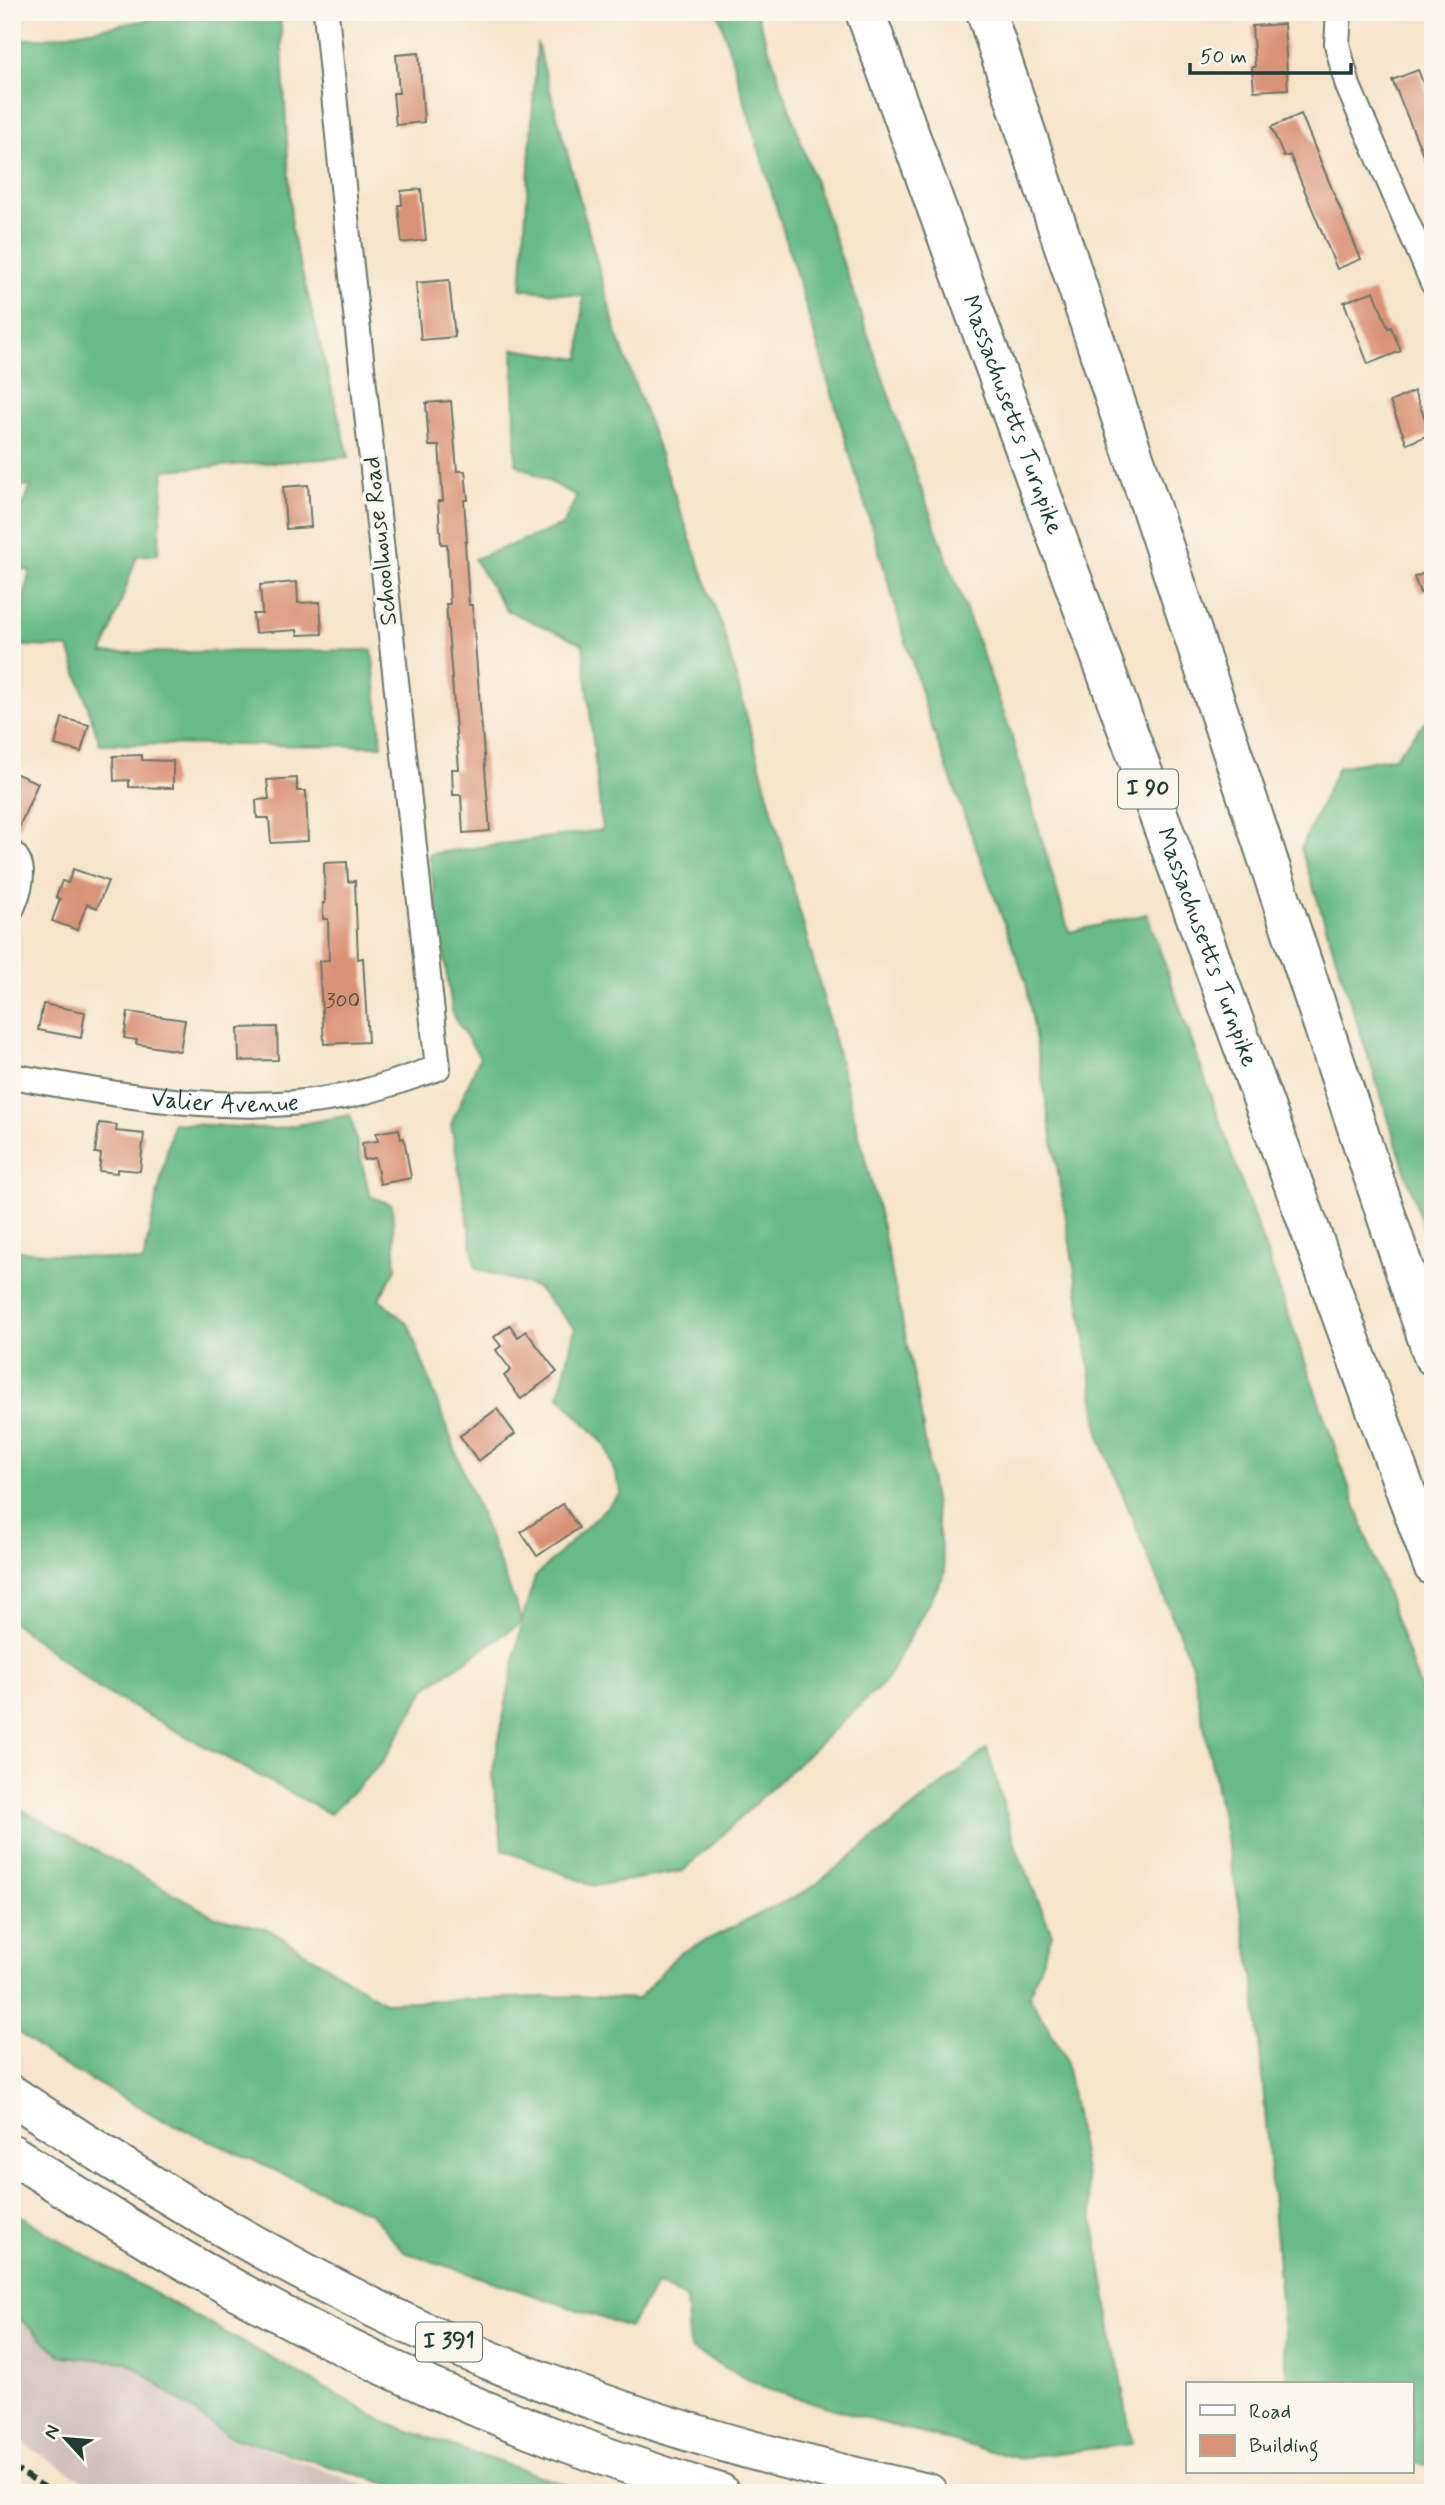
<svg xmlns="http://www.w3.org/2000/svg" width="1445" height="2505" font-family="Mynerve,sans-serif">
  <style>
    .industrial { fill: #d0c0bc }
    .forest { fill: #68ba86; stroke: #447c5d; stroke-width: 2 }
    .building { fill: #da9276 }
    .lines { fill: none; stroke-linecap: round; stroke-linejoin: round }
    .minor-casing { stroke: #6a7769; stroke-width: 28 }
    .motorway-casing { stroke: #6a7769; stroke-width: 42 }
    .minor { stroke: #fff; stroke-width: 24 }
    .motorway { stroke: #fff; stroke-width: 38 }
    .rail { stroke: #1f3d34; stroke-width: 5; stroke-dasharray: 10 5; stroke-linecap: butt }
    .labels { text-anchor: middle; dominant-baseline: central; stroke-width: 7; stroke-linejoin: round; paint-order: stroke }
    .number-label { font-size: 21px; fill: #4e5244 }
    .shield { fill: #fbf7ec; stroke: #61756b; stroke-width: 2 }
    .shield-label { font-size: 23px; font-weight: bold; fill: #1f3d34 }
    .street-label { font-size: 24px; fill: #1f3d34; stroke: #fbf7ec }
  </style>
  <rect width="100%" height="100%" fill="#fbf7ec"/>
  <filter id="ink" filterUnits="userSpaceOnUse"><feTurbulence type="fractalNoise" baseFrequency=".0143" numOctaves="2"/><feDisplacementMap in="SourceGraphic" scale="14" xChannelSelector="R" yChannelSelector="G"/><feConvolveMatrix kernelMatrix="1 2 1 2 8 2 1 2 1" color-interpolation-filters="sRGB"/></filter>
  <filter id="wash" filterUnits="userSpaceOnUse"><feTurbulence type="fractalNoise" baseFrequency=".00686" numOctaves="4" result="noise"/><feDisplacementMap in="SourceGraphic" scale="28" xChannelSelector="R" yChannelSelector="G"/><feGaussianBlur stdDeviation="1.57" result="paint"/><feColorMatrix in="noise" values="0 0 0 0 0 0 0 0 0 0 0 0 0 0 0 0 0 1.4 0 .05"/><feComposite in="paint" operator="in"/></filter>
  <g filter="url(#wash)">
    <rect width="100%" height="100%" fill="#f6e4cb"/>
    <!-- industrial -->
    <path class="industrial" d="M12,2312l49,44 67,6 98,73 161,58h-283l-92,-56z"/>
    <!-- forest -->
    <g class="forest">
      <path d="M153,12h127l12,221 57,224 -185,13 -6,84 -21,2 -34,97 269,-3 10,96 -282,-2 -31,-96 -55,-3 16,-75h-18v-38l19,-46h-19v-446l34,-2 107,-19z"/>
      <path d="M718,12h38l166,479 86,233 61,208 78,-18 286,811v742l-21,-6v-77h-124l-34,-404 -62,-315 -92,-226 -21,-142 -53,-315 -97,-263z"/>
      <path d="M537,43l79,288 107,299 96,352 60,230 39,184 27,177 -59,108 -203,190 -89,15 -91,-36 -11,-75 30,-153 -96,66 -43,74 -53,52 -231,-125 -87,-68v-371l131,12 30,-139 102,6 75,-14 20,81 22,9 4,64 -17,30 30,26 49,133 64,162 13,-43 86,-84 -15,-47 -47,-50 16,-68 -39,-41 -60,-18 -25,-145 29,-67 -27,-41 -24,-162 173,-24 -19,-186 -77,-34 -32,-51 89,-34 14,-29 -61,-32 -3,-115 67,10 3,-63 -62,-7z"/>
      <path d="M1433,717v540l-132,-408 37,-82 57,-10 34,-39z"/>
      <path d="M987,1749l30,101 35,84 -23,62 36,60 67,388 -115,14 -135,-35 -118,-35 -74,-39 -4,-51 -29,-14 -28,43 -225,-75 -34,-39 -209,-94 -112,-62 -37,-30v-223l204,113 52,12 116,73 191,-6 63,3 40,-45 132,-65z"/>
      <path d="M12,2210l42,27 335,187 200,69h-171l-192,-58 -98,-73 -66,-6 -50,-44z"/>
    </g>
    <g id="blocks">
      <!-- building -->
      <g class="building">
        <path d="M1284,24l4,65 -34,2 -2,-24h3l-3,-41z"/>
        <path d="M419,53l5,69 -28,3 -3,-32h6l-3,-38z"/>
        <path d="M1418,70l15,38v70l-41,-98z"/>
        <path d="M1301,114l60,145 -24,10 -47,-114 -6,2 -13,-30z"/>
        <path d="M421,189l5,51 -24,3 -4,-38h4l-1,-14z"/>
        <path d="M449,280l6,57 -34,3 -5,-57z"/>
        <path d="M1374,291l14,37 3,-1 10,24 -33,13 -24,-62z"/>
        <path d="M1414,391l17,43 -24,10 -17,-42z"/>
        <path d="M451,401l6,70h8l3,29h-4l3,42h-2l4,63h3l18,226 -27,2 -2,-38h-8l-1,-26h7l-13,-165h4l-3,-60h-6l-3,-43h5l-4,-55h-10l-3,-43z"/>
        <path d="M308,485l3,42 -25,2 -3,-42z"/>
        <path d="M1433,570v17l-13,6 -6,-16z"/>
        <path d="M297,582l1,21 22,-1 2,32 -24,1 -1,-5 -42,3 -2,-19h9l-2,-29z"/>
        <path d="M62,718l27,7 -8,27 -26,-7z"/>
        <path d="M142,755v5l31,1v27l-44,-1v-7l-15,1 -1,-25z"/>
        <path d="M12,772l26,11 -24,56h-2z"/>
        <path d="M297,778v13h9l2,50 -37,2 -2,-25h-12l-1,-18 13,-1 -2,-19z"/>
        <path d="M347,862l1,20 7,-1 3,78 5,-1 5,84 -44,2 -5,-83 10,-1 -1,-41h-5v-16h2l-1,-40z"/>
        <path d="M73,869l35,12 -11,27 -10,-4 -10,26 -25,-9 8,-22 -4,-2 6,-16 6,2z"/>
        <path d="M43,1004l42,8 -4,26 -43,-8z"/>
        <path d="M128,1012l57,8 -5,31 -44,-7 1,-4 -13,-2z"/>
        <path d="M277,1027l1,33 -39,1 -1,-33z"/>
        <path d="M99,1123l18,2 -1,6 28,3 -4,37 -23,-2v4l-18,-2 2,-17 -6,-1z"/>
        <path d="M399,1129l2,10 3,-1 7,40 -31,6 -5,-26 -11,2 -2,-17 16,-2 -2,-8z"/>
        <path d="M510,1325l8,12 8,-6 31,41 -36,27 -17,-23 7,-6 -15,-20 5,-4 -7,-9z"/>
        <path d="M497,1409l18,25 -37,27 -18,-25z"/>
        <path d="M563,1504l16,24 -42,28 -16,-24z"/>
      </g>
    </g>
  </g>
  <g filter="url(#ink)">
    <use href="#blocks" fill-opacity="0" stroke="#6a7769" stroke-width="2"/>
    <g class="lines">
      <defs>
        <g id="minor">
          <path d="M1339,12l-2,32 11,42 85,197"/>
          <path d="M12,853c16,14 7,39 0,55"/>
          <path id="s1" d="M12,1076c109,20 224,41 334,20 31,-6 61,-18 92,-28l-89,-820 -23,-236"/>
        </g>
        <g id="motorway">
          <path id="s2" d="M865,12l568,1554"/>
          <path d="M986,12l447,1344"/>
          <path d="M12,2095c116,78 235,150 360,212 176,87 365,146 556,186"/>
          <path d="M12,2154c221,146 453,266 708,339"/>
        </g>
      </defs>
      <!-- minor casing -->
      <use href="#minor" class="minor-casing"/>
      <!-- motorway casing -->
      <use href="#motorway" class="motorway-casing"/>
      <!-- minor -->
      <use href="#minor" class="minor"/>
      <!-- motorway -->
      <use href="#motorway" class="motorway"/>
      <!-- rail -->
      <path class="rail" d="M12,2467l43,26"/>
    </g>
  </g>
  <g class="labels">
    <!-- number labels -->
    <g class="number-label">
      <text x="343" y="1001">300</text>
    </g>
    <!-- shield labels -->
    <g class="shield">
      <rect x="1118" y="769.5" width="60" height="39" rx="5"/>
      <rect x="416" y="2322.5" width="66" height="39" rx="5"/>
    </g>
    <g class="shield-label">
      <text x="1148" y="789">I 90</text>
      <text x="449" y="2342">I 391</text>
    </g>
    <!-- street labels -->
    <g class="street-label">
      <text stroke="none"><textPath href="#s2" startOffset="429">Massachusetts Turnpike</textPath></text>
      <text transform="translate(381 541) rotate(-96)">Schoolhouse Road</text>
      <text stroke="none"><textPath href="#s2" startOffset="996">Massachusetts Turnpike</textPath></text>
      <text stroke="none"><textPath href="#s1" startOffset="215">Valier Avenue</textPath></text>
    </g>
  </g>
  <!-- margin -->
  <rect width="1445" height="2505" fill="none" stroke="#fbf7ec" stroke-width="42"/>
  <!-- legend -->
  <rect x="1186" y="2382" width="228" height="91" fill="#fbf7ec" stroke="#a3ada2" stroke-width="2"/>
  <rect x="1200" y="2405" width="35" height="10" fill="#ffffff" stroke="#a3ada2" stroke-width="2"/>
  <text x="1249" y="2418" font-size="21" fill="#1f3d34">Road</text>
  <rect x="1200" y="2435" width="35" height="21" fill="#da9276" stroke="#a3ada2" stroke-width="2"/>
  <text x="1249" y="2452" font-size="21" fill="#1f3d34">Building</text>
  <!-- north arrow -->
  <g transform="translate(66 2439) rotate(296)" stroke="#fbf7ec" stroke-width="5" paint-order="stroke">
  <path d="M0-5L12 26L0 18L-12 26Z" fill="#1f3d34"/>
  <text y="-10" font-size="19" font-weight="bold" text-anchor="middle" fill="#1f3d34">N</text>
  </g>
  <!-- scale -->
  <path d="M1190 63v10h161v-10" fill="none" stroke="#1f3d34" stroke-width="3.5"/>
  <text x="1200" y="63" font-size="21" fill="#1f3d34" stroke="#fbf7ec" stroke-width="5" paint-order="stroke">50 m</text>
</svg>
